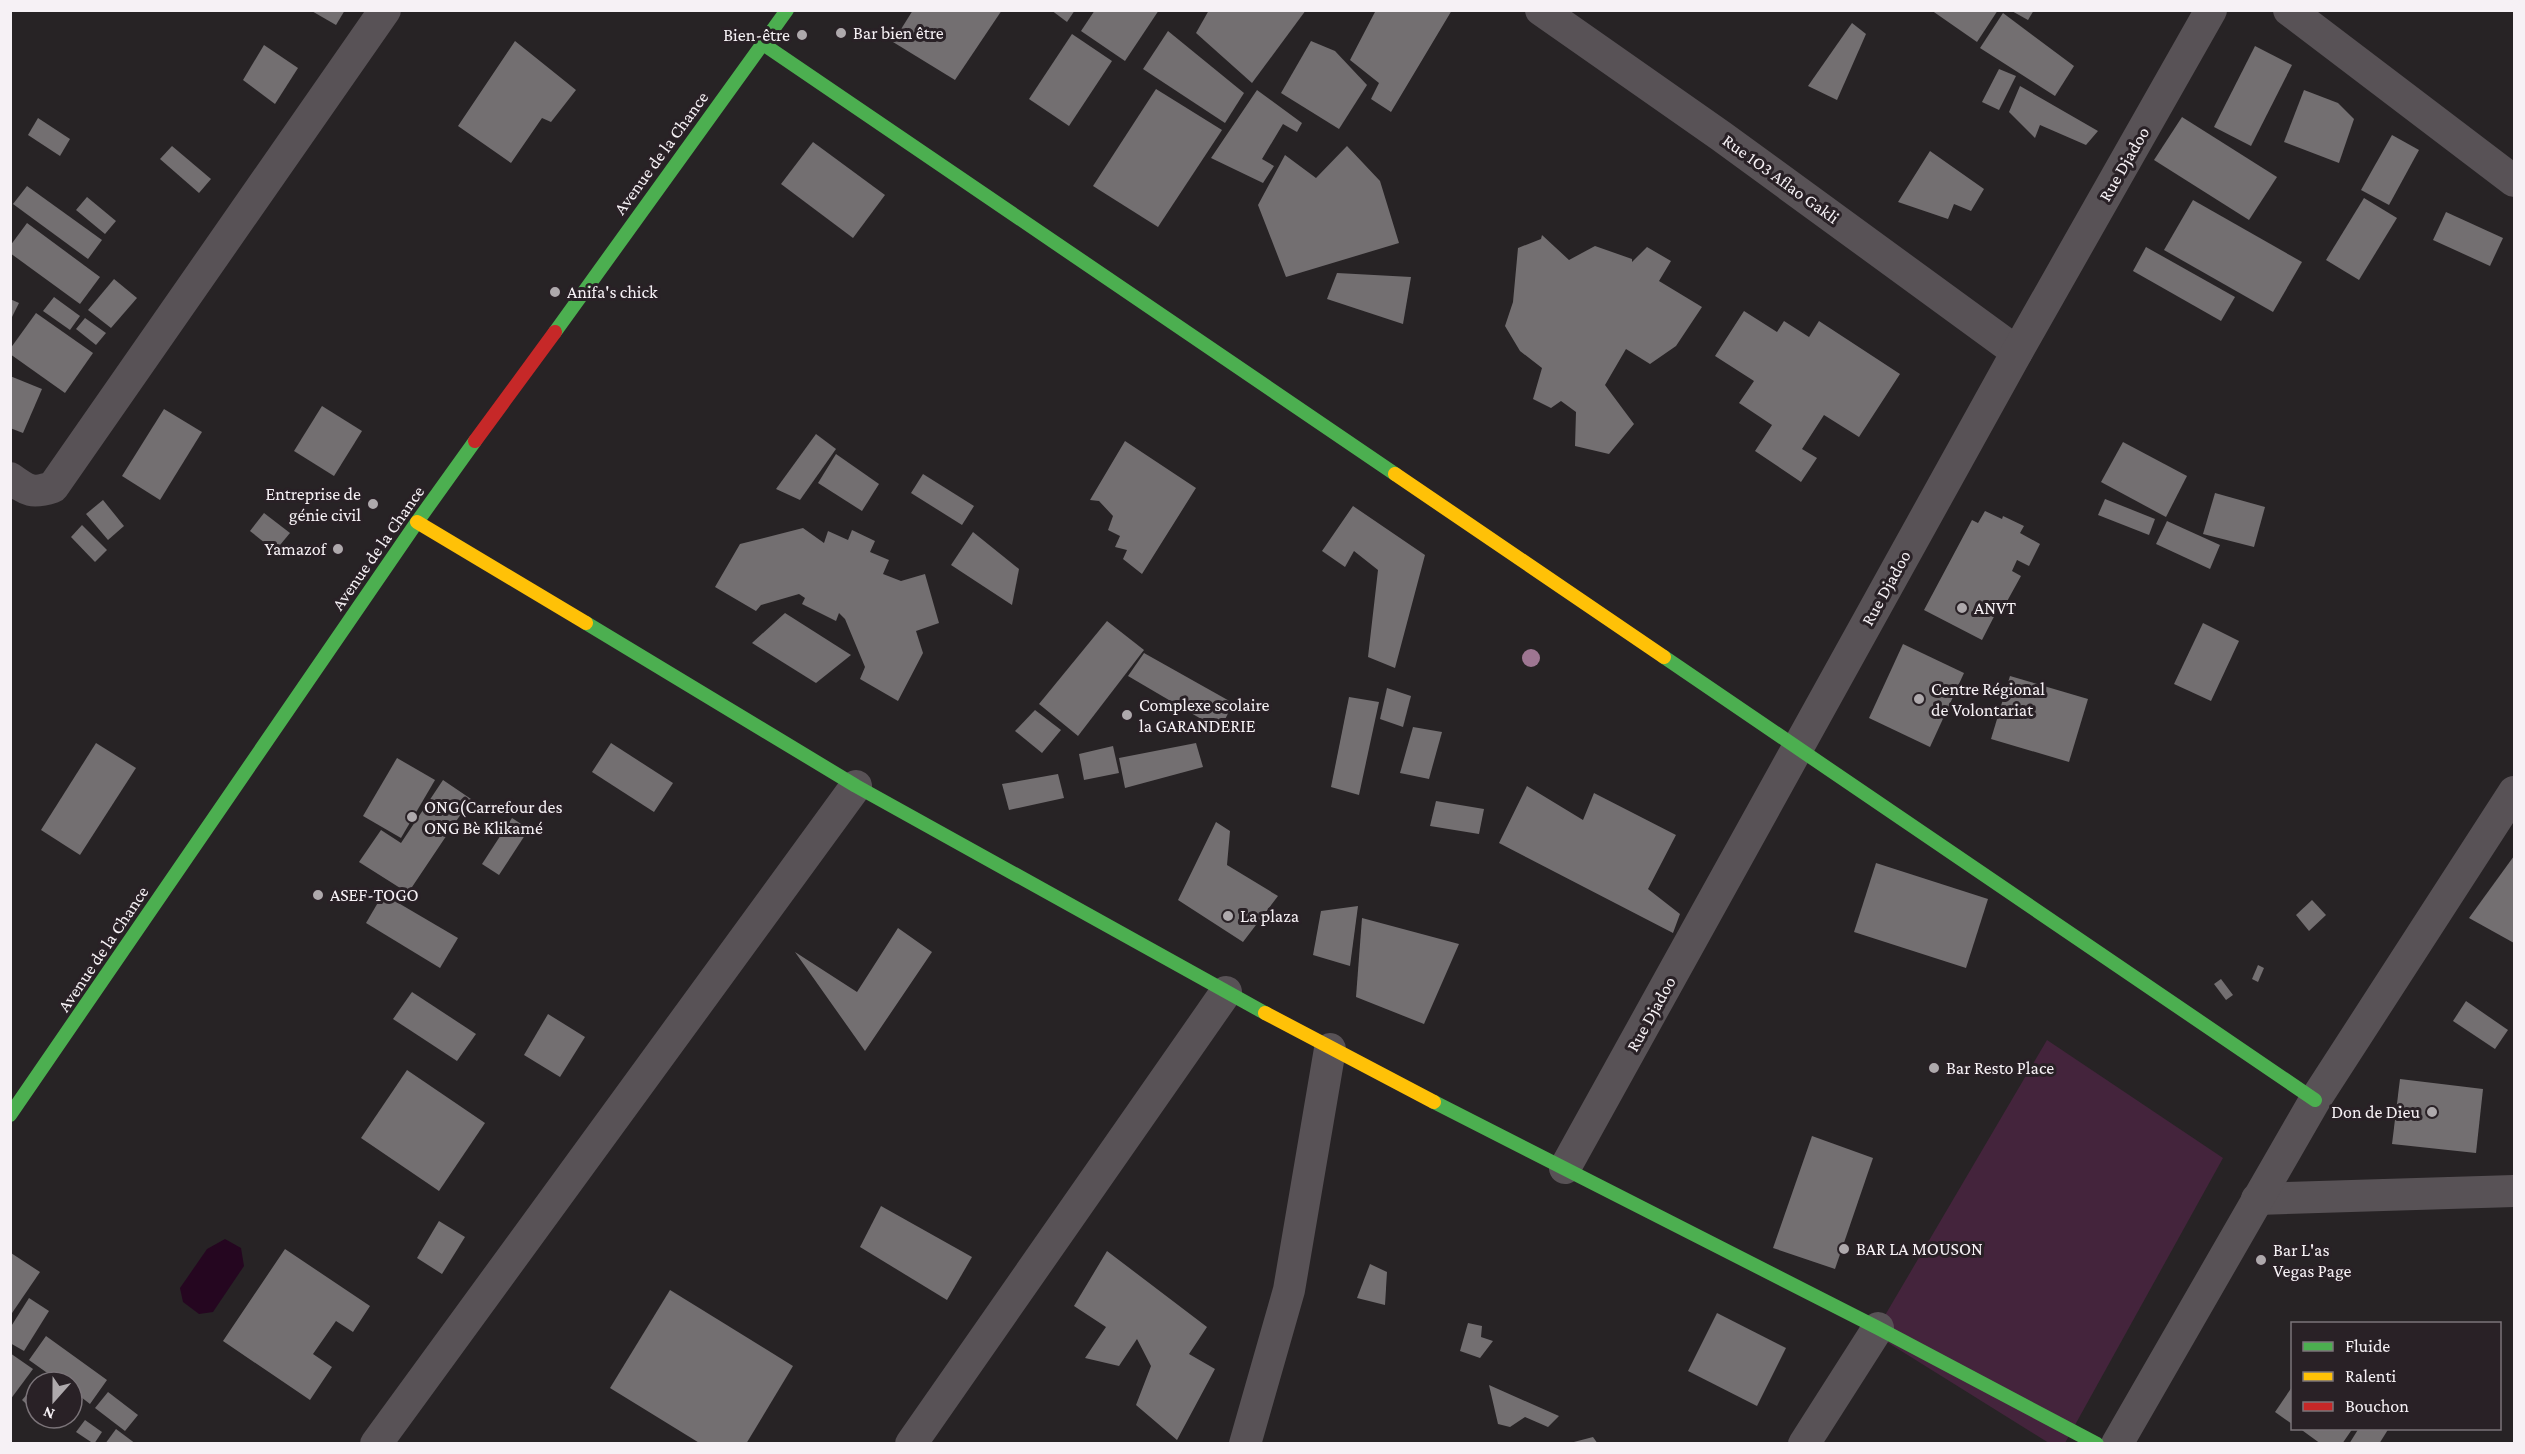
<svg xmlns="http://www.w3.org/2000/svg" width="2525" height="1454" font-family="'Crimson Pro',serif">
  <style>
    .green { fill: #44243c }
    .water { fill: #250620 }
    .building { fill: #736f71 }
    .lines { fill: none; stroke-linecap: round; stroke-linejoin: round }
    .street { stroke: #585256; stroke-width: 32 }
    .fast { stroke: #4caf50; stroke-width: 14 }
    .slow { stroke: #ffc107; stroke-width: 14 }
    .jam { stroke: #c62828; stroke-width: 14 }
    .tree { fill: #9e7692 }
    .poi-dot { fill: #aea9ac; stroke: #292126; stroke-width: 2 }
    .labels { text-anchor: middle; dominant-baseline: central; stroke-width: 6; stroke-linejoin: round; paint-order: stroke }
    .poi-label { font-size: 18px; fill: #f6f1f5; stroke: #292126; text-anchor: start }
    .street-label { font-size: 18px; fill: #f6f1f5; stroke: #292126 }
  </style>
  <rect width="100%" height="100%" fill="#272325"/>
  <!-- green -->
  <path class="green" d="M2047,1040l176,118 -158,285h-16l-175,-109z"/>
  <!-- water -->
  <path class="water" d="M225,1239l16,9 3,18 -31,46 -14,2 -16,-12 -3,-14 27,-39z"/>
  <!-- building -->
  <g class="building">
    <path d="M310,10h35l-9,15z"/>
    <path d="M913,10h89l-47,70 -62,-38z"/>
    <path d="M1051,10h24l-8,12z"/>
    <path d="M1095,10h64l-34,51 -44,-30z"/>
    <path d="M1209,10h97l-54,73 -56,-50z"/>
    <path d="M1376,10h76l-61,102 -20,-13 8,-16 -29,-23z"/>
    <path d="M1931,10h67l-21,32z"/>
    <path d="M2010,10h24l-6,10z"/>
    <path d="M2003,13l71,53 -19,30 -75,-48z"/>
    <path d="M1852,23l14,11 -29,66 -29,-14z"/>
    <path d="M1168,31l76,62 -19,30 -82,-54z"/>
    <path d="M1072,34l40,27 -43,65 -40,-27z"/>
    <path d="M515,41l61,49 -25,32 -9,-4 -31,45 -53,-37z"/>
    <path d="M1311,41l24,10 32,34 -28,44 -58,-36z"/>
    <path d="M264,45l34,23 -23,36 -32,-24z"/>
    <path d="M2255,46l37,19 -41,81 -37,-19z"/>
    <path d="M1999,69l17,7 -17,34 -17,-8z"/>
    <path d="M2020,86l78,45 -12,14 -46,-20 -5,13 -26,-26z"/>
    <path d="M1156,89l66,41 -64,97 -65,-41z"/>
    <path d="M1257,90l45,33 -5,9 -14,-8 -21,35 12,7 -11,17 -52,-25z"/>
    <path d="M2304,90l34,13 16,16 -15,44 -55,-21z"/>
    <path d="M2182,117l95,60 -28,43 -95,-60z"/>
    <path d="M38,118l32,21 -10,17 -32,-21z"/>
    <path d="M2392,135l27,15 -30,55 -28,-15z"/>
    <path d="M813,142l72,53 -32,43 -72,-54z"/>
    <path d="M172,146l39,33 -12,14 -39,-34z"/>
    <path d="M1347,146l33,35 19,62 -113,34 -28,-72 27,-50 31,23z"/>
    <path d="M1930,151l54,38 -13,22 -17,-7 -6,15 -50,-17z"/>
    <path d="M27,186l75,54 -14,19 -75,-55z"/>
    <path d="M87,197l29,24 -11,13 -29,-24z"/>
    <path d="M2364,198l33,20 -38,62 -33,-20z"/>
    <path d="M2193,200l109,62 -29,50 -109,-62z"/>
    <path d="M2446,212l57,26 -13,28 -57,-26z"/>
    <path d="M27,223l73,54 -20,27 -70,-51v-7z"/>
    <path d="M1542,235l27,25 26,-14 37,13v3l15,-15 24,14 -12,20 43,26 -26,39 -26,18 -24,-15 -21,36 29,39 -25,30 -34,-8 1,-34 -15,-11 -10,7 -18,-9 9,-31 -22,-17 -15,-25 8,-24 5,-54 23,-9z"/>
    <path d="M2146,247l89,50 -14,24 -88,-50z"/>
    <path d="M1337,273l74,4 -8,47 -76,-25z"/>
    <path d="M114,279l23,19 -26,30 -23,-18z"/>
    <path d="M54,297l26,19 -10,14 -27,-19z"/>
    <path d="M10,299l9,4 -9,18z"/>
    <path d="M1744,311l33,21 7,-11 25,16 10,-16 81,53 -41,63 -35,-22 -22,34 15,9 -16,24 -46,-31 17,-26 -33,-22 15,-22 -39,-25z"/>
    <path d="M36,313l57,40 -28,40 -55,-39v-5z"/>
    <path d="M85,318l21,15 -10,12 -20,-16z"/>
    <path d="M10,376l32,13 -19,44 -13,-5z"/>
    <path d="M322,406l40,25 -28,45 -40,-25z"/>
    <path d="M164,409l38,23 -42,68 -38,-24z"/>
    <path d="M816,434l20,15 -36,51 -24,-11z"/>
    <path d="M1125,441l71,47 -54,86 -19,-15 4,-9 -12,-3 5,-11 -12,-6 5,-14 -14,-15 -9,-1z"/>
    <path d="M2123,442l64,34 -21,41 -65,-35z"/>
    <path d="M836,454l43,30 -17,27 -44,-28z"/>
    <path d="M923,474l51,32 -12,19 -51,-32z"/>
    <path d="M2215,493l50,14 -11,40 -51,-13z"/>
    <path d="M2105,499l50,20 -6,16 -51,-20z"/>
    <path d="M103,500l21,26 -16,14 -22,-26z"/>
    <path d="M1353,506l72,49 -30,113 -27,-11 10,-87 -24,-19 -9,16 -23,-16z"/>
    <path d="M1985,511l17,8 1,-3 21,10 -4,7 20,11 -11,22 -12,-6 -5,11 9,5 -16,29 -4,-2 -19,37 -58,-30 48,-90 6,3z"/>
    <path d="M264,513l26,20 -15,18 -25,-20z"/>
    <path d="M2167,521l53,24 -10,24 -54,-25z"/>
    <path d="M82,525l25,25 -12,12 -24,-25z"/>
    <path d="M803,528l21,15 4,-12 20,9 4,-10 23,11 -5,11 19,8 -6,14 18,7 24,-7 14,49 -23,8 7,22 -25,48 -38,-22 5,-12 -20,-48 -6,-6 -3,8 -34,-17 3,-6 -6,-4 -38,11 -5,6 -41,-24 25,-43z"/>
    <path d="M973,532l46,37 -7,36 -61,-40z"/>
    <path d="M785,613l66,42 -35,28 -64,-40z"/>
    <path d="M1107,621l37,29 -66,86 -39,-32z"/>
    <path d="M2203,623l36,18 -28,60 -37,-17z"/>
    <path d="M1903,644l61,29 -34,74 -61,-29z"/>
    <path d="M1144,653l89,50 -13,27 -92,-54z"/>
    <path d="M2010,676l78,23 -19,63 -78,-23z"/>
    <path d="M1387,688l24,8 -8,31 -23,-8z"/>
    <path d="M1349,697l30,5 -20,93 -28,-8z"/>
    <path d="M1035,710l26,20 -19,23 -27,-22z"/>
    <path d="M1413,727l29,5 -13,47 -29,-6z"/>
    <path d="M96,743l40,25 -56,87 -39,-25z"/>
    <path d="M611,743l62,40 -19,29 -62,-40z"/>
    <path d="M1196,743l7,24 -78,21 -6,-30z"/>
    <path d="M1113,746l6,27 -35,7 -5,-26z"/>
    <path d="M397,758l38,22 -34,58 -38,-22z"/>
    <path d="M1058,774l6,24 -55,12 -7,-26z"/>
    <path d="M443,780l28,19 -63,94 -49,-31 22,-32 20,13z"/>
    <path d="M1527,786l56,34 11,-27 82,42 -28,54 32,25 -7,19 -174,-90z"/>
    <path d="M1436,801l48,8 -5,25 -49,-8z"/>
    <path d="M512,818l17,11 -30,46 -17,-11z"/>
    <path d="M1216,822l14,9 -3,34 51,31 -35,46 -65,-42z"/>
    <path d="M2514,856v87l-45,-25z"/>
    <path d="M1876,863l112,36 -22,69 -112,-36z"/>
    <path d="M383,894l75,44 -18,30 -74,-45z"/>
    <path d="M2312,900l14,15 -17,16 -13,-16z"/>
    <path d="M1358,906l-8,60 -37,-11 8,-44z"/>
    <path d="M1362,918l97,26 -35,80 -68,-27z"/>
    <path d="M898,928l34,24 -67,99 -70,-99 62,40z"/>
    <path d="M2258,965l6,3 -6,14 -6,-3z"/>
    <path d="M2221,979l12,16 -7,5 -12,-16z"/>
    <path d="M412,992l64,42 -19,27 -64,-42z"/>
    <path d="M2466,1001l42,29 -13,19 -42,-28z"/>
    <path d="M548,1014l37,23 -25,40 -36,-22z"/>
    <path d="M407,1070l78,53 -46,68 -78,-53z"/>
    <path d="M2400,1079l83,10 -7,64 -84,-9z"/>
    <path d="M1812,1136l61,22 -38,111 -62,-21z"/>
    <path d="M881,1206l91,51 -25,43 -87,-53z"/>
    <path d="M439,1221l26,16 -23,37 -25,-16z"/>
    <path d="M285,1249l85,57 -17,26 -17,-11 -23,33 19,13 -22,33 -87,-59z"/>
    <path d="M1107,1251l100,76 -18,27 26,15 -38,71 -41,-35 15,-39 -14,-27 -18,27 -34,-8 21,-31 -32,-21z"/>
    <path d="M11,1253l29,19 -30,44v-62z"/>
    <path d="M1370,1264l17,8 -2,33 -28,-7z"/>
    <path d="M670,1290l123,76 -47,78h-45l-91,-56z"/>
    <path d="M29,1298l20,13 -25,40 -14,-8v-15z"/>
    <path d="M1717,1313l69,35 -29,58 -69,-35z"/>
    <path d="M1468,1323l14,3 -1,11 12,4 -13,17 -20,-7z"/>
    <path d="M46,1336l61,44 -17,24 -18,-14v-8h-12l-31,-22z"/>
    <path d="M10,1353l23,16 -23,31z"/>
    <path d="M36,1384v29l-14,-13z"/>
    <path d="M1489,1385l70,31 -11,11 -23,-10 -15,10 -12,-3z"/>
    <path d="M2292,1387v37l-17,-12z"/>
    <path d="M108,1392l30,23 -13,16 -30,-23z"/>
    <path d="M85,1420l17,12 -8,12 -18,-12z"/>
    <path d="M2299,1428h54l-11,16h-21z"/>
    <path d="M2359,1428h30l-10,16h-30z"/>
    <path d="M116,1429l20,15h-31z"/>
    <path d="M1593,1437l5,7h-28v-1z"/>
  </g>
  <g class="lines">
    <!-- street -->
    <g class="street">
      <path d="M1541,10l180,126 296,216"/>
      <path d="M2289,10l225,171"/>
      <path d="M10,478c18,13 22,16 43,9l332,-477"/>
      <path d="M1565,1168l452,-816 194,-342"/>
      <path d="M2257,1199l257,-8"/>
      <path d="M376,1444l480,-658"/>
      <path d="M911,1444l315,-452"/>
      <path d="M1245,1444l44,-154 41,-241"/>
      <path d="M1804,1444l74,-116"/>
      <path d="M2117,1444l198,-344 199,-308"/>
    </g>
    <!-- fast -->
    <g class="fast">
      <path d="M763,44l632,430"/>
      <path d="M555,332l232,-322"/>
      <path d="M586,623l270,163 409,227"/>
      <path d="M1664,657l651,443"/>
      <path d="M1434,1102l444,226 219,116"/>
      <path d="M10,1115l407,-593 58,-81"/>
    </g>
    <!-- slow -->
    <g class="slow">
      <path d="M1395,474l269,183"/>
      <path d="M417,522l169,101"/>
      <path d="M1265,1013l169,89"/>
    </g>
    <!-- jam -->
    <path class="jam" d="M475,441l80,-109"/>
  </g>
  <!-- trees -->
  <circle class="tree" cx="1531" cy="658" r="9"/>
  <!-- markers -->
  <g class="poi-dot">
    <circle cx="841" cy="33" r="6"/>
    <circle cx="802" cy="35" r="6"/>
    <circle cx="555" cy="292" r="6"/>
    <circle cx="373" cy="504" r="6"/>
    <circle cx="338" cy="549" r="6"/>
    <circle cx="1962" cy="608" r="6"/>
    <circle cx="1919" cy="699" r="6"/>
    <circle cx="1127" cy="715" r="6"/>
    <circle cx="412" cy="817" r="6"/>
    <circle cx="318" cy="895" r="6"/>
    <circle cx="1228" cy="916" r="6"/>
    <circle cx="1934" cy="1068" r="6"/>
    <circle cx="2432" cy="1112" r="6"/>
    <circle cx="1844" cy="1249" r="6"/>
    <circle cx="2261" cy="1260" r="6"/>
  </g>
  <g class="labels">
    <!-- poi labels -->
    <g class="poi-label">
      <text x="853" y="33">Bar bien être</text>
      <text x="790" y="35" text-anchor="end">Bien-être</text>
      <text x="567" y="292">Anifa's chick</text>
      <text x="361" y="494" text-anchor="end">Entreprise de<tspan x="361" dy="21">génie civil</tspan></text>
      <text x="326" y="549" text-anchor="end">Yamazof</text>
      <text x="1974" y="608">ANVT</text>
      <text x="1931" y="689">Centre Régional<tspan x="1931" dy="21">de Volontariat</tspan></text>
      <text x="1139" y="705">Complexe scolaire<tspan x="1139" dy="21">la GARANDERIE</tspan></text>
      <text x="424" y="807">ONG(Carrefour des<tspan x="424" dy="21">ONG Bè Klikamé</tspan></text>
      <text x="330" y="895">ASEF-TOGO</text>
      <text x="1240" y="916">La plaza</text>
      <text x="1946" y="1068">Bar Resto Place</text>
      <text x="2420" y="1112" text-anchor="end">Don de Dieu</text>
      <text x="1856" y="1249">BAR LA MOUSON</text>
      <text x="2273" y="1250">Bar L'as<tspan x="2273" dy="21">Vegas Page</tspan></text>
    </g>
    <!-- street labels -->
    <g class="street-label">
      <text transform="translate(661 153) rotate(-54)">Avenue de la Chance</text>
      <text transform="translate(2124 164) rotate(-60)">Rue Djadoo</text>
      <text transform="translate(1781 179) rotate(36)">Rue 1O3 Aflao Gakli</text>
      <text transform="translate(378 548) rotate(-55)">Avenue de la Chance</text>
      <text transform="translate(1886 588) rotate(-61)">Rue Djadoo</text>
      <text transform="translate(103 949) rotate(-56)">Avenue de la Chance</text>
      <text transform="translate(1651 1014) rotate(-61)">Rue Djadoo</text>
    </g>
  </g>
  <!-- border -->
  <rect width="2525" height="1454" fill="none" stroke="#f6f1f5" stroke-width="24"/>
  <!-- legend -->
  <rect x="2291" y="1322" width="210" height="108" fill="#292126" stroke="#7b7479" stroke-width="1.5"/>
  <rect x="2303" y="1342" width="30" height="9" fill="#4caf50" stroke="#7b7479" stroke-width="1.5"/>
  <text x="2345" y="1352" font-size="18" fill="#f6f1f5">Fluide</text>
  <rect x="2303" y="1372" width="30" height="9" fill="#ffc107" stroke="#7b7479" stroke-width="1.5"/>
  <text x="2345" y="1382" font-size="18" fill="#f6f1f5">Ralenti</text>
  <rect x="2303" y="1402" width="30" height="9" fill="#c62828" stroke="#7b7479" stroke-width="1.5"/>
  <text x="2345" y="1412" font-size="18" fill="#f6f1f5">Bouchon</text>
  <!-- north arrow -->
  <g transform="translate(54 1400) rotate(201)"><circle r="28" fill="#292126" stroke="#7b7479" stroke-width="1.5"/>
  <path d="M0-4.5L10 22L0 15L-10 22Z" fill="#aea9ac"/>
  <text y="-9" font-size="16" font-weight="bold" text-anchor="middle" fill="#f6f1f5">N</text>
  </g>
</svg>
